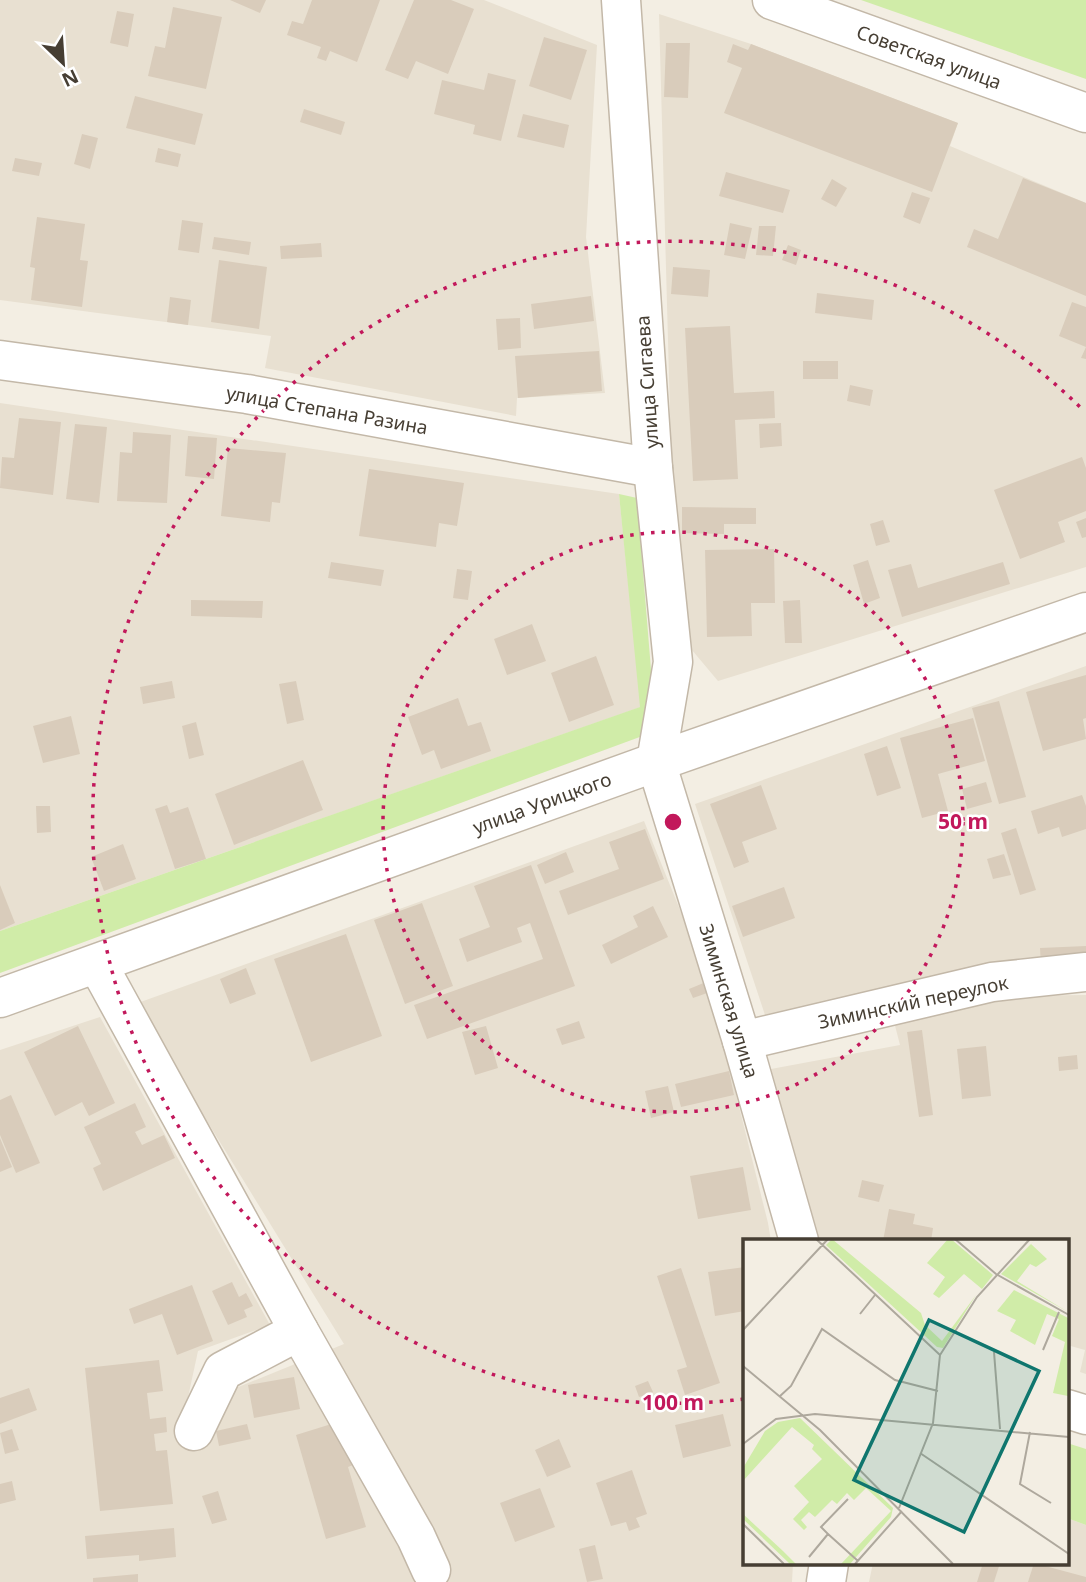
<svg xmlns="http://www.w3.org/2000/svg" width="1086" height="1582" font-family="'Noto Sans',sans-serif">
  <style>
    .residential { fill: #e8e0d1 }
    .green { fill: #d0eca8 }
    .building { fill: #d9ccbb }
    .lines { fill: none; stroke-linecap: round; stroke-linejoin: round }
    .minor-casing { stroke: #c3b8a8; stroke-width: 41 }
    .minor { stroke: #fff; stroke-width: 38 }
    .ring { fill: none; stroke: #c2185b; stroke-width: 3.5; stroke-dasharray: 3.5 7 }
    .labels { text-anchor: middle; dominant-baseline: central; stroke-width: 5; stroke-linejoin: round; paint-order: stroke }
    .street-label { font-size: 19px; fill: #463e33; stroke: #fff }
    .inset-road { fill: none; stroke: #aea89d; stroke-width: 2 }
    .view { fill: #0f766e; fill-opacity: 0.15; stroke: #0f766e; stroke-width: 3.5 }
    .inset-edge { fill: none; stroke: #463e33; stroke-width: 3.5 }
    .centre { fill: #c2185b; stroke: #fff; stroke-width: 3.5 }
    .ring-label { font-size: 21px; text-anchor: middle; font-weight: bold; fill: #c2185b; stroke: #fff; stroke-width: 5; stroke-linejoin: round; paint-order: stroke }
  </style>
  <rect width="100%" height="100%" fill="#f3eee3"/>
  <!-- residential -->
  <g class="residential">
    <path d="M0,0h484l113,45 -11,192 19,156 -88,5 -1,18 -251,-48 6,-32 -271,-36z"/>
    <path d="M659,14l92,30 207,79 -8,23 136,57v364l-368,114 -42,-50z"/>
    <path d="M0,403l619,91 22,213 -641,224z"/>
    <path d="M1086,666v298l-45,2 -1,-9 -18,1 -256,60 -71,-214z"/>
    <path d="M644,821l62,153 62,249 3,18h-26v322h48l-1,19h-792v-532l100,-33 170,308 -72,26 -19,88 52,-49 113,-46 -209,-340z"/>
    <path d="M1086,995v379l-6,-2 5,-22 -18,-5v-104h-259l-37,-172 129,-24 -8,-31 102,-18z"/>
    <path d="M1067,1518l19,7v57h-217l4,-19h194z"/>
  </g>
  <!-- green -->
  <g class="green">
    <path d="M861,0h225v79z"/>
    <path d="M619,494l18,4 19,233 -656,242v-42l640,-224z"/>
    <path d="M1067,1443l19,6v76l-19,-7z"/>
  </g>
  <!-- building -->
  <g class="building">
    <path d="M230,0h36l-6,13z"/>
    <path d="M312,0h68l-23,62 -27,-11 -4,10 -9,-3 4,-11 -34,-12 5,-14 11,3z"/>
    <path d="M414,0h37l23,9 -26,65 -32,-13 -8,18 -23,-9z"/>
    <path d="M173,7l49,10 -16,72 -58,-13 7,-30 10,2z"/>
    <path d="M117,11l17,3 -6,33 -18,-4z"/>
    <path d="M544,37l43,13 -16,50 -42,-14z"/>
    <path d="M666,43h24l-2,55 -24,-1z"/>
    <path d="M733,44l15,6 3,-6 207,79 -26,69 -208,-79 18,-45 -15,-6z"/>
    <path d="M488,73l28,7 -15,61 -28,-7 2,-9 -41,-11 8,-34 42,10z"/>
    <path d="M135,96l68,18 -8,31 -69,-17z"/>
    <path d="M304,109l41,13 -4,13 -41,-13z"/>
    <path d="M523,114l46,11 -5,23 -47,-11z"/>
    <path d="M82,134l16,4 -8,31 -16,-5z"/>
    <path d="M158,148l23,6 -3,13 -23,-5z"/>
    <path d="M15,158l27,5 -3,13 -27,-5z"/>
    <path d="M726,172l64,18 -7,23 -64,-17z"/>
    <path d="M1023,178l63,25v93l-119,-49 7,-18 24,10z"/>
    <path d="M832,179l15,9 -11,19 -15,-8z"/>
    <path d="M912,192l18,6 -10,26 -17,-7z"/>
    <path d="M37,217l48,7 -5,36 8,1 -6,46 -51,-7 4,-32 -5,-1z"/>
    <path d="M182,220l21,3 -4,30 -21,-3z"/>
    <path d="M730,223l22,5 -7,31 -21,-4z"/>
    <path d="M759,226h17l-3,30 -17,-1z"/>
    <path d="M214,237l37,5 -2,13 -37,-6z"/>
    <path d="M321,243l1,14 -41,2 -1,-13z"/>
    <path d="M788,245l13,5 -5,15 -14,-5z"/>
    <path d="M219,260l48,7 -8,62 -48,-7z"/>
    <path d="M673,267l37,3 -2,27 -37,-3z"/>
    <path d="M817,293l57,7 -2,20 -57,-7z"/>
    <path d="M591,296l3,25 -60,8 -3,-25z"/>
    <path d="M170,297l21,3 -3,25 -21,-3z"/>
    <path d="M1072,302l14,5v52l-5,-1 5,-11 -27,-11z"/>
    <path d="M520,318l1,30 -23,2 -2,-31z"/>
    <path d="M730,326l4,67 40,-2 1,27 -40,2 3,59 -45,2 -8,-153z"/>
    <path d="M599,351l3,40 -84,7 -3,-42z"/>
    <rect x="803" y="361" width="35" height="18"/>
    <path d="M850,385l23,5 -3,16 -23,-5z"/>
    <path d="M19,418l42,4 -8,73 -53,-7 2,-31 12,1z"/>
    <path d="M781,423l1,23 -22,2 -1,-24z"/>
    <path d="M75,424l32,3 -8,76 -33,-4z"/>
    <path d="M133,432l38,3 -4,68 -50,-2 3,-49 12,1z"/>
    <path d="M188,436l29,2 -3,41 -29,-3z"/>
    <path d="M228,448l58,5 -6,50 -8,-1 -2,20 -49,-6z"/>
    <path d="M1082,457l4,11v43l-28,11 7,20 -45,17 -26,-69z"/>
    <path d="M369,469l95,14 -7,43 -18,-3 -3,24 -77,-11z"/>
    <path d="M682,507l74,1v16h-32v10l-42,-1z"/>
    <path d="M1086,518v19l-4,1 -6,-16z"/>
    <path d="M883,520l7,22 -14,4 -6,-22z"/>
    <path d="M774,549l1,54h-24l1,33 -45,1 -2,-87z"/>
    <path d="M868,560l12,38 -16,6 -11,-39z"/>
    <path d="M331,562l53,8 -3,16 -53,-8z"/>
    <path d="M1003,562l7,22 -108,33 -14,-47 23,-6 7,24z"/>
    <path d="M457,569l15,2 -4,29 -15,-2z"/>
    <path d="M191,600l72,1 -1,17 -71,-2z"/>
    <path d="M800,600l2,43h-17l-2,-42z"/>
    <path d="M532,624l14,37 -39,14 -13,-36z"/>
    <path d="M596,656l18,49 -45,17 -18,-49z"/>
    <path d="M1086,675v43l-3,1 3,20 -43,12 -17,-59z"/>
    <path d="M172,681l3,17 -32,6 -3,-17z"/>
    <path d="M296,681l8,39 -17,4 -8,-40z"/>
    <path d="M458,698l10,28 13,-4 10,29 -50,18 -7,-19 -12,5 -14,-38z"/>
    <path d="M999,701l27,96 -27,7 -27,-96z"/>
    <path d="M71,716l9,38 -37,9 -10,-37z"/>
    <path d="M973,718l12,43 -47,13 10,37 -26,7 -22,-80z"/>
    <path d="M196,722l8,33 -15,4 -7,-33z"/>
    <path d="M887,746l14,42 -24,8 -13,-42z"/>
    <path d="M303,760l20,50 -89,35 -19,-51z"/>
    <path d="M986,782l6,20 -25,7 -5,-20z"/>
    <path d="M761,785l16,44 -35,13 7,20 -15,6 -24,-64z"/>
    <path d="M1082,795l4,11v23l-24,8 -3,-10 -21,7 -7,-23z"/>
    <path d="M167,805l3,8 18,-6 18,52 -31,10 -20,-60z"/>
    <path d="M36,806h14l1,26 -14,1z"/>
    <path d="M1016,828l20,62 -16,5 -19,-62z"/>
    <path d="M645,829l19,50 -96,36 -9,-24 60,-22 -10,-27z"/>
    <path d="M123,844l13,35 -32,12 -13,-34z"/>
    <path d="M566,852l8,20 -29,12 -8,-19z"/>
    <path d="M1004,854l7,21 -18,4 -6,-20z"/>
    <path d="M531,865l44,121 -148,53 -13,-34 129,-46 -13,-36 -13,5 5,14 -55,20 -8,-23 31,-12 -16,-41z"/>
    <path d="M0,885l15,38 -15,7z"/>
    <path d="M784,887l11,31 -52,19 -11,-31z"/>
    <path d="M422,903l31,83 -48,18 -31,-84z"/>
    <path d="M653,906l15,31 -57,27 -9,-19 36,-18 -5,-11z"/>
    <path d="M346,934l36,102 -71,26 -37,-103z"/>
    <path d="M1086,946v18l-45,2 -1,-18z"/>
    <path d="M246,968l10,26 -26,10 -10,-25z"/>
    <path d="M706,982l4,10 -17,6 -4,-9z"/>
    <path d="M579,1021l6,17 -23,7 -6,-16z"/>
    <path d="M78,1026l37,77 -26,13 -7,-14 -27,14 -31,-64z"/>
    <path d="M486,1026l12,42 -23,7 -13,-43z"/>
    <path d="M922,1030l11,85 -14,2 -12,-85z"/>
    <path d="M986,1046l5,50 -29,3 -5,-50z"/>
    <path d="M1077,1055l1,14 -19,2 -1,-14z"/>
    <path d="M729,1071l5,24 -53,12 -6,-23z"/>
    <path d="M668,1086l6,26 -23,6 -6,-27z"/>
    <path d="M11,1095l29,68 -24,10 -16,-38v-35z"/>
    <path d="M135,1103l11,24 -11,5 7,13 22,-10 11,23 -72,33 -10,-23 8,-4 -17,-37z"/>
    <path d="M0,1138l12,29 -12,5z"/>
    <path d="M743,1167l8,43 -53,9 -8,-43z"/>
    <path d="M862,1180l22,5 -5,17 -21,-5z"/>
    <path d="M889,1209l26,5 -2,10 20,4 -2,13h-48z"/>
    <path d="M745,1267v44l-30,5 -7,-44z"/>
    <path d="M681,1268l39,115 -35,12 -8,-25 10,-3 -30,-91z"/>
    <path d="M232,1282l7,15 7,-4 7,13 -9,4 3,7 -19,8 -16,-34z"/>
    <path d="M192,1285l21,56 -36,14 -15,-41 -28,10 -5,-15z"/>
    <path d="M159,1360l4,31 -16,2 3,26 16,-2 1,15 -13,2 2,17 11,-1 6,54 -73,7 -15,-143z"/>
    <path d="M294,1377l6,32 -46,9 -6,-33z"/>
    <path d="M648,1381l5,11 -14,5 -4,-11z"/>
    <path d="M29,1388l8,22 -37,14v-26z"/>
    <path d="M723,1414l8,32 -48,12 -8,-33z"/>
    <path d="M341,1421l12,44 -5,2 18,60 -40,12 -30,-104z"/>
    <path d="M247,1424l4,15 -32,7 -3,-15z"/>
    <path d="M12,1429l7,21 -14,4 -5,-21z"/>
    <path d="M559,1439l12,28 -24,10 -12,-27z"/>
    <path d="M632,1470l15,44 -11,4 4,9 -11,4 -3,-9 -15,4 -15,-43z"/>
    <path d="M12,1481l4,19 -16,4v-20z"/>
    <path d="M540,1488l15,39 -40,15 -15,-39z"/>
    <path d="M218,1491l9,29 -15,4 -10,-28z"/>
    <path d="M174,1528l2,29 -37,4v-6l-52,4 -2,-23z"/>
    <path d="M595,1545l8,34 -16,3 -8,-33z"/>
    <path d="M983,1563h17l-6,19h-17z"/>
    <path d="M1034,1563l52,14v5h-58z"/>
    <path d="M138,1574v8h-45v-4z"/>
  </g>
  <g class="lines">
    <defs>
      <g id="minor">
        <path d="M621,0l32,468 20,194 -17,100 86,279 57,200"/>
        <path d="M772,0l314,113"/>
        <path d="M0,360l247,34 406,74"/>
        <path d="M98,965l201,366 117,206 15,33"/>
        <path d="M0,998l656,-236 430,-150"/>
        <path d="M742,1041l250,-59 94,-10"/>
        <path d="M1067,1409l19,6"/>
        <path d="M194,1431l29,-60 76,-40"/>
        <path d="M826,1582l3,-19"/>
      </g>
    </defs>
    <!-- minor casing -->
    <use href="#minor" class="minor-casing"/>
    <!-- minor -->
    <use href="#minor" class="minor"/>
  </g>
  <!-- distance rings -->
  <g class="ring">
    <circle cx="673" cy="822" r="290"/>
    <path d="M744 1399A581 581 0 1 1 1084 411"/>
  </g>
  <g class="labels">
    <!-- street labels -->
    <g class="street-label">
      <text transform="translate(929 57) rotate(20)">Советская улица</text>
      <text transform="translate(647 382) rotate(-94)">улица Сигаева</text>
      <text transform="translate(327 410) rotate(10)">улица Степана Разина</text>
      <text transform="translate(542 803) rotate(-20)">улица Урицкого</text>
      <text transform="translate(729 1001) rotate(73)">Зиминская улица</text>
      <text transform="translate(913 1002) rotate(-12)">Зиминский переулок</text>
    </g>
  </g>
  <!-- overview -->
  <g transform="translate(743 1239)">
    <rect width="326" height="326" fill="#f3eee3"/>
    <path d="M89,0l89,74 4,12 17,16 34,-46 -33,53 -6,-1 -111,-102zM205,0h3l42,36 -11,14 -18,-15 -25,24 -6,-4 12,-17 -18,-14zM293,0l-5,5 16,15 -11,8 -6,-3 -13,17 51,31 -67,-38zM271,51l54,28v78l-15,-3 12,-51 -13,-6 7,-17 -12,-5 -12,31 -25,-14 6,-11 -19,-9zM57,179l93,90 -2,9 -41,47h-9l50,-53 -25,-23 -12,12 -7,-7 -10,11 -5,-4 -17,17 -6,-5 -8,8 6,7 -3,3 -11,-11 16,-17 -15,-16 28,-27 -10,-10 2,-4 -22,-18 -49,54v-13l22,-37 13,-9zM0,275l40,37 13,13h-6l-47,-45z" fill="#d0eca8"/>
    <path class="inset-road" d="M73,0l124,116M212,0l41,35 73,41M117,75l15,-19M0,91l85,-91M300,111l16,-38M251,113l6,77M0,127l77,64 133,134M36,158l12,-11 31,-57 73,51 43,11M287,193l-10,52 31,19M0,205l33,-25 39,-5 254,23M177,214l149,101M156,269l34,-85 7,-68 37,-58 53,-58M0,285l41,40M85,295l30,27M66,318l19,-23 -7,-7 27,-28M112,325l47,-53"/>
    <path class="view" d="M186,81l110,51 -75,161 -110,-52z"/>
    <rect width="326" height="326" class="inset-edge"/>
  </g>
  <circle cx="673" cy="822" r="10" class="centre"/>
  <g class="ring-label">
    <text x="963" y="829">50 m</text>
    <text x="673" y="1410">100 m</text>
  </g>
  <!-- north arrow -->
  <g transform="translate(63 63) rotate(155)" stroke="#ffffff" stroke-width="5" paint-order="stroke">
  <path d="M0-5L12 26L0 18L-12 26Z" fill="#463e33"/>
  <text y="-10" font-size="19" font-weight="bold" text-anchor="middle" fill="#463e33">N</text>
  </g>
</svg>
